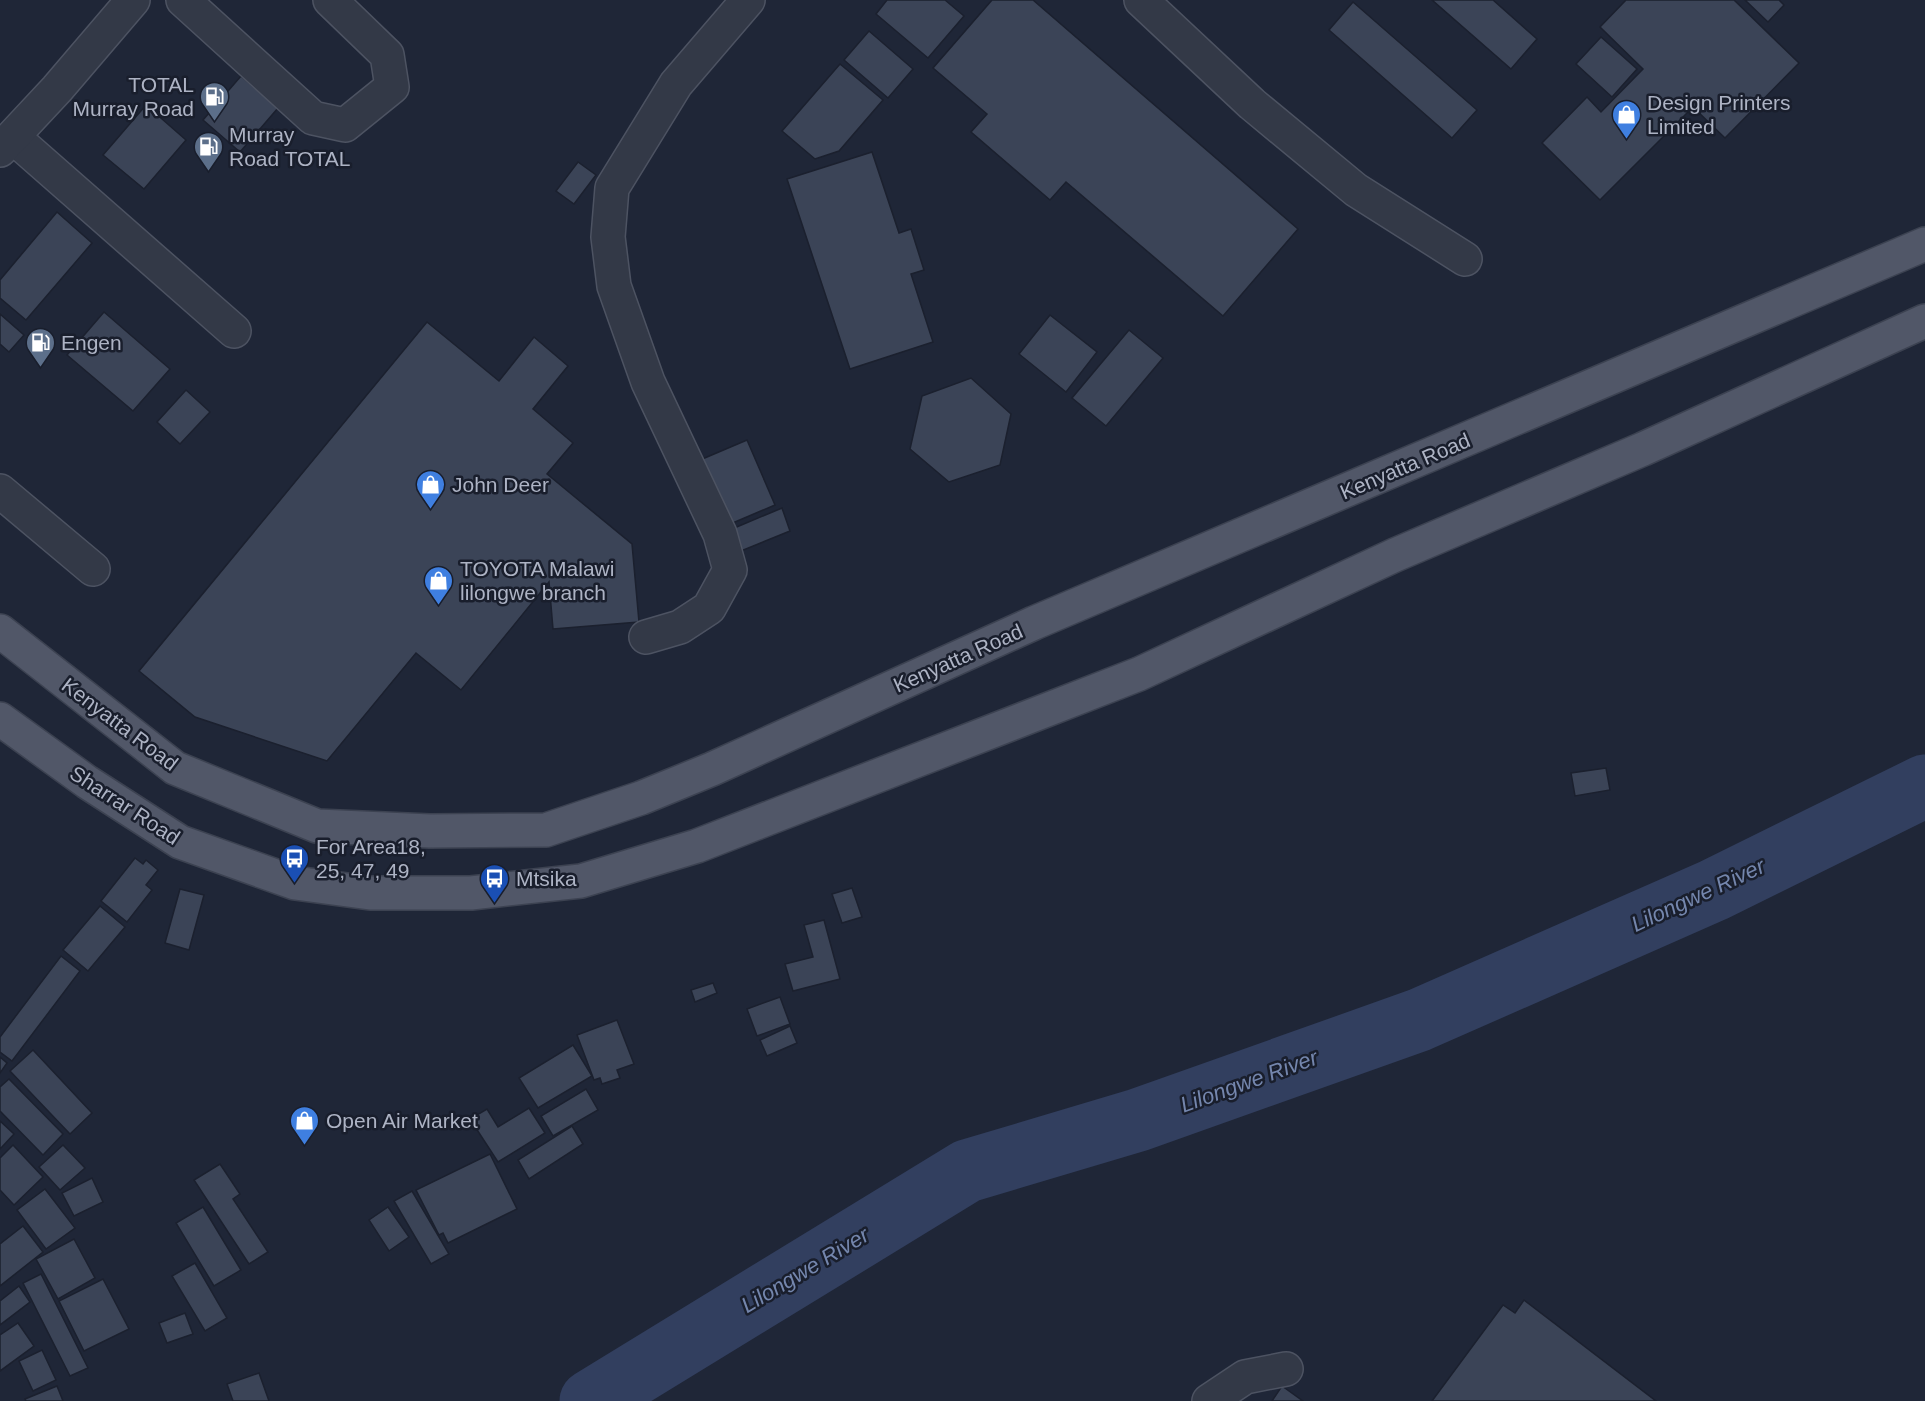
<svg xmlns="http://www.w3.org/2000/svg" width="1925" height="1401" font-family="Helvetica,sans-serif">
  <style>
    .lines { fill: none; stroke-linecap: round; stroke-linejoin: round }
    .river { stroke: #323f5f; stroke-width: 63 }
    .building { fill: #3b4457; stroke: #1b202e; stroke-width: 1.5 }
    .minor-casing { stroke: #4d5362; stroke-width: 36 }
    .major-casing { stroke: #3c4251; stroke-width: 36 }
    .minor { stroke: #333947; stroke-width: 33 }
    .major { stroke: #515768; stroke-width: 33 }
    .labels { text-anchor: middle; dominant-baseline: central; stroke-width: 5; stroke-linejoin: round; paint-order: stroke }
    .poi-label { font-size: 21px; fill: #adb3c4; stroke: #191e2c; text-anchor: start }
    .street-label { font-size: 21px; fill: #adb3c4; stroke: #191e2c }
    .water-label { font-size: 22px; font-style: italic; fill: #7486ad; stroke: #191e2c }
  </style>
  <rect width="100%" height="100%" fill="#1f2637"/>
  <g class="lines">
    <!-- river -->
    <path class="river" d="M591,1401l376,-230 171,-51 281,-100 295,-130 211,-104"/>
  </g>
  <!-- building -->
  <g class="building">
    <path d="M887,0h58l19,16 -36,42 -52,-44z"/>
    <path d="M992,0h41l265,229 -75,87 -157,-134 -16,18 -79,-68 16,-18 -54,-46z"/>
    <path d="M1432,0h61l44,39 -26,30z"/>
    <path d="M1626,0h108l65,63 -74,75 -32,-31 -93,93 -58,-57 45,-46 14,15 42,-43 -43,-42z"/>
    <path d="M1745,0h34l5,5 -16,17z"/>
    <path d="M1353,2l124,108 -25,28 -123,-108z"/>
    <path d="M869,31l44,38 -25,29 -44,-38z"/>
    <path d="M1601,37l36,32 -25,28 -36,-33z"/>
    <path d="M840,64l43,36 -44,51 -24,8 -33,-28z"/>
    <path d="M241,76l37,32 -38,44 -37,-32z"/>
    <path d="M146,105l40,35 -42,49 -41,-34z"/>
    <path d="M872,152l27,81 12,-4 13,41 -13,4 22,68 -83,27 -63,-190z"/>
    <path d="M578,162l18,13 -22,29 -18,-13z"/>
    <path d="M57,212l35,31 -66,77 -26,-22v-18z"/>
    <path d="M104,312l66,57 -37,42 -66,-56z"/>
    <path d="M0,314l24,21 -15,17 -9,-8z"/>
    <path d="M1050,315l47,37 -31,40 -47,-38z"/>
    <path d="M427,322l72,59 35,-44 34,29 -35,43 40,34 -26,31 85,70 7,78 -86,7 -4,-47 -88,108 -45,-37 -89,108 -132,-44 -56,-46z"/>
    <path d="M1129,330l34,28 -57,68 -34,-28z"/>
    <path d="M971,378l40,36 -11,51 -51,17 -39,-33 12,-53z"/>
    <path d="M186,390l24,22 -30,32 -23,-22z"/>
    <path d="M747,440l28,65 -47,20 -28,-65z"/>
    <path d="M782,508l8,23 -49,20 -9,-22z"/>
    <path d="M1606,768l4,22 -35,6 -4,-23z"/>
    <path d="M135,858l8,6 3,-4 12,10 -12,15 6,5 -25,32 -26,-21z"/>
    <path d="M852,888l10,29 -20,6 -10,-29z"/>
    <path d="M180,889l24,6 -15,55 -24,-7z"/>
    <path d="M100,906l25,21 -37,44 -25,-21z"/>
    <path d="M824,920l16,59 -47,12 -8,-27 28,-7 -9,-32z"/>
    <path d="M61,956l19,15 -68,90 -12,-9v-15z"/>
    <path d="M713,983l4,10 -22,9 -4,-12z"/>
    <path d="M780,997l10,27 -33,12 -10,-27z"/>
    <path d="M617,1020l17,44 -17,6 3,8 -18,6 -2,-6 -6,2 -17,-45z"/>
    <path d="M790,1026l7,17 -30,13 -7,-16z"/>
    <path d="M573,1045l19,31 -54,32 -19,-30z"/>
    <path d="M33,1050l59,63 -22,21 -60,-63z"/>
    <path d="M0,1057l7,6 -7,10z"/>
    <path d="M9,1079l54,55 -20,21 -43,-44v-24z"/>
    <path d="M586,1089l12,21 -45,26 -12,-20z"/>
    <path d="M529,1108l16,25 -47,29 -28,-43 17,-10 11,18z"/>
    <path d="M0,1121l14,13 -14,15z"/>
    <path d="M572,1126l11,18 -54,35 -11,-19z"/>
    <path d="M13,1145l30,32 -29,28 -14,-15v-32z"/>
    <path d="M63,1145l22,23 -25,22 -21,-23z"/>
    <path d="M490,1154l27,55 -69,34 -5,-10 -4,2 -23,-45z"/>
    <path d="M220,1164l20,30 -7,5 35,53 -19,12 -55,-84z"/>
    <path d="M92,1178l11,24 -29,14 -12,-23z"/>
    <path d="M45,1189l30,39 -29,21 -29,-39z"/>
    <path d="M412,1191l37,63 -18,10 -37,-63z"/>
    <path d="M203,1207l38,63 -27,16 -38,-63z"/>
    <path d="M388,1207l21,30 -20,14 -20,-31z"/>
    <path d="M23,1226l20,26 -43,34v-42z"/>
    <path d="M74,1239l21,39 -37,21 -22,-40z"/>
    <path d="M195,1263l32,55 -22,13 -33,-55z"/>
    <path d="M41,1274l47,94 -18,8 -47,-93z"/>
    <path d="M103,1279l26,50 -45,22 -25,-50z"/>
    <path d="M19,1286l11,16 -30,23v-24z"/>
    <path d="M1524,1300l132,101h-224l71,-96 12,8z"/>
    <path d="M185,1313l8,21 -26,9 -8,-20z"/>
    <path d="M18,1323l16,23 -34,25v-36z"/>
    <path d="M42,1350l14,30 -23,11 -14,-30z"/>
    <path d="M259,1373l10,28h-36l-6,-17z"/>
    <path d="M57,1386l6,15h-37l-1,-2z"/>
    <path d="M1282,1386l21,15h-31z"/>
  </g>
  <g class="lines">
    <defs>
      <g id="minor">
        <path d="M183,0l130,118 32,7 47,-38 -5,-32 -57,-55"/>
        <path d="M1141,0l111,104 104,86 109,69"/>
        <path d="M21,144l213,187"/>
        <path d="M0,150l57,-61 76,-89"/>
        <path d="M0,491l93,78"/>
        <path d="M646,637l34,-10 29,-19 21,-38 -10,-36 -72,-152 -34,-96 -6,-49 4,-49 64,-104 72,-84"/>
        <path d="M1209,1401l36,-24 41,-8"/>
      </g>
      <g id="major">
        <path d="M0,631l175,137 142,58 113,5 116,-1 95,-32 71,-29 322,-146 891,-379"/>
        <path d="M0,719l87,63 93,60 115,41 75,10h101l110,-12 116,-35 442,-172 256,-119 248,-106 282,-128"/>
      </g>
    </defs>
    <!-- minor casing -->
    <use href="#minor" class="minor-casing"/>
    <!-- major casing -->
    <use href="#major" class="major-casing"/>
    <!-- minor -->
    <use href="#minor" class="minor"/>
    <!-- major -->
    <use href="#major" class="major"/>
  </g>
  <!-- icons -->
  <defs>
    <symbol id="fuel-pin" viewBox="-11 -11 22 30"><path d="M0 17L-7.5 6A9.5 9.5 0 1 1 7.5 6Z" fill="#5c6f8a" stroke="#191e2c"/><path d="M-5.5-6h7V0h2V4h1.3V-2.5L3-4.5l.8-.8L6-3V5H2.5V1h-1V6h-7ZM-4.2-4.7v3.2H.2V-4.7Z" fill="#fff"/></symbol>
    <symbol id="shop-pin" viewBox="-11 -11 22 30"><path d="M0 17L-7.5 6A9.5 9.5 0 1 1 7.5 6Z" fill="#3f7fe0" stroke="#191e2c"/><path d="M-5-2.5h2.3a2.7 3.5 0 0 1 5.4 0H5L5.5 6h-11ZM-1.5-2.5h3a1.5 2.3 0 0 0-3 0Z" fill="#fff"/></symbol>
    <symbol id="bus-pin" viewBox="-11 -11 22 30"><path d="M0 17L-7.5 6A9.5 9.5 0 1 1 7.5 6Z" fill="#1a4fb4" stroke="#191e2c"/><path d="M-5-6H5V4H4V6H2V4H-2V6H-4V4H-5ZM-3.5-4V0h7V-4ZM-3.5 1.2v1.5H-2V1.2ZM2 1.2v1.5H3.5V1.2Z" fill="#fff"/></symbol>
  </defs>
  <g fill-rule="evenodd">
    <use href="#fuel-pin" x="198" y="80" width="33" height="45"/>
    <use href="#shop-pin" x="1610" y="98" width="33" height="45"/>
    <use href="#fuel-pin" x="192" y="130" width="33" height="45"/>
    <use href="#fuel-pin" x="24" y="326" width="33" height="45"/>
    <use href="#shop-pin" x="414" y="468" width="33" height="45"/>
    <use href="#shop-pin" x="422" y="564" width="33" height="45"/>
    <use href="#bus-pin" x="278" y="842" width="33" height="45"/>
    <use href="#bus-pin" x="478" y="862" width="33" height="45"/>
    <use href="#shop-pin" x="288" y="1104" width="33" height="45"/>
  </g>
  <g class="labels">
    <!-- poi labels -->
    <g class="poi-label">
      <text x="194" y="84" text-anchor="end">TOTAL<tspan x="194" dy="24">Murray Road</tspan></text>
      <text x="1647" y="102">Design Printers<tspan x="1647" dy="24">Limited</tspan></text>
      <text x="229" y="134">Murray<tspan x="229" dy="24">Road TOTAL</tspan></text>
      <text x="61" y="342">Engen</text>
      <text x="452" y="484">John Deer</text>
      <text x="460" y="568">TOYOTA Malawi<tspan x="460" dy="24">lilongwe branch</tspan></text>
      <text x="316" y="846">For Area18,<tspan x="316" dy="24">25, 47, 49</tspan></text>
      <text x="516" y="878">Mtsika</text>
      <text x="326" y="1120">Open Air Market</text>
    </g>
    <!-- street labels -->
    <g class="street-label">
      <text transform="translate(1405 466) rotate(-23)">Kenyatta Road</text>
      <text transform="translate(958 658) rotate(-24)">Kenyatta Road</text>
      <text transform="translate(120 724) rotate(37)">Kenyatta Road</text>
      <text transform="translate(125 805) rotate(33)">Sharrar Road</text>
    </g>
    <!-- water labels -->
    <g class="water-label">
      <text transform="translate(1698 895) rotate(-25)">Lilongwe River</text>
      <text transform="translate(1249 1081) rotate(-20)">Lilongwe River</text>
      <text transform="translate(805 1270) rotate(-31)">Lilongwe River</text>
    </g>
  </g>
</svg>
